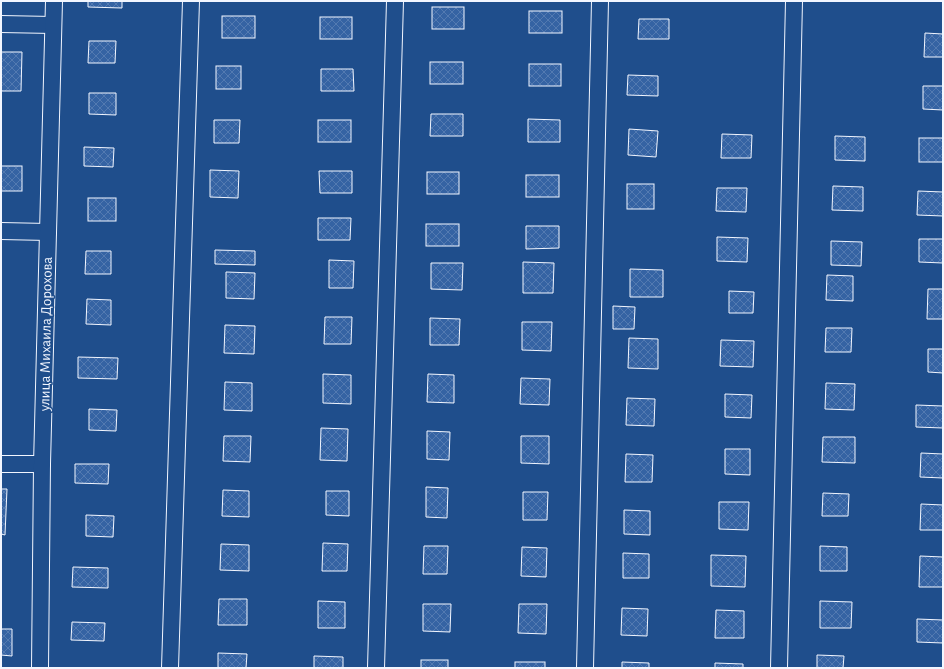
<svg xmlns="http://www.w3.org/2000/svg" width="944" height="669" font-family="'Alegreya Sans',sans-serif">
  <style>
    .building { fill: url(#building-cross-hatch); stroke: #f2f6ff }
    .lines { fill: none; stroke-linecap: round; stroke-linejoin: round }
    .minor-casing { stroke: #f2f6ff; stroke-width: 18 }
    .minor { stroke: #1f4e8c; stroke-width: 16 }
    .labels { text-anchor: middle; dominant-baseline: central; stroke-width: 3; stroke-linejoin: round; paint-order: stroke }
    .street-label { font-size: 15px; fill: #f2f6ff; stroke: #1f4e8c }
  </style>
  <defs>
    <pattern id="building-cross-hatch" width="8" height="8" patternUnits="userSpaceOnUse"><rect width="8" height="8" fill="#3563a3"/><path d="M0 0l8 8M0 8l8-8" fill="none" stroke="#537ab1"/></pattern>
  </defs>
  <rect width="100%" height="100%" fill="#1f4e8c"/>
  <!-- building -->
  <g class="building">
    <path d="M88,1h34v7l-34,-1z"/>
    <rect x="432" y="7" width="32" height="22"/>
    <rect x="529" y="11" width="33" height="22"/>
    <rect x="222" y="16" width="33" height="22"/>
    <rect x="320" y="17" width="32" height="22"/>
    <path d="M639,19h30v20h-31z"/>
    <path d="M925,33l18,1v23h-19z"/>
    <path d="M89,41h27l-1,22h-27z"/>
    <path d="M1,52h21l-1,39h-20z"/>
    <rect x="430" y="62" width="33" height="22"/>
    <rect x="529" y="64" width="32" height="22"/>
    <rect x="216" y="66" width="25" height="23"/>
    <path d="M321,69h32l1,22h-33z"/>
    <path d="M628,75l30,1v20l-31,-1z"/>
    <path d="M923,86h20v24l-20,-1z"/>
    <path d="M89,93h27v22l-27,-1z"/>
    <path d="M431,114h32v22h-33z"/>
    <path d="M528,119l32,1v22h-32z"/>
    <path d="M214,120h26l-1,23h-25z"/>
    <rect x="318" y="120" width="33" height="22"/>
    <path d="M629,129l29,2 -2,26 -28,-2z"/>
    <path d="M722,134l30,1 -1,23h-30z"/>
    <path d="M835,136l30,1v24l-30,-1z"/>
    <rect x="919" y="138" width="24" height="24"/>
    <path d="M84,147l30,1 -1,19 -29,-1z"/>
    <rect x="1" y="166" width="21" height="25"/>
    <path d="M210,170l29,1 -1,27 -28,-1z"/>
    <path d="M319,171h33v22h-32z"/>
    <rect x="427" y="172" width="32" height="22"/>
    <rect x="526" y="175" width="33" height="22"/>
    <rect x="627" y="184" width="27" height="25"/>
    <path d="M833,186l30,1v24l-31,-1z"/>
    <path d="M717,188h30l-1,24 -30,-1z"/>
    <path d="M918,191l25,1v24l-26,-1z"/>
    <rect x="88" y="198" width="28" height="23"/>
    <path d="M318,218h33l-1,22h-32z"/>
    <rect x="426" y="224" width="33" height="22"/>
    <path d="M526,226h33v22l-33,1z"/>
    <path d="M717,237l31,1 -1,24 -30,-1z"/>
    <path d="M919,239h24v24l-24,-1z"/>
    <path d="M831,241l31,1 -1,24 -30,-1z"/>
    <path d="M215,250l40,1v14l-40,-1z"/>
    <path d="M86,251h25v23h-26z"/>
    <path d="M329,260l25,1 -1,27h-24z"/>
    <path d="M523,262l31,1 -1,30h-30z"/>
    <path d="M431,263h32l-1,27 -31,-1z"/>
    <path d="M630,269l33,1v27h-33z"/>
    <path d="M226,272l29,1 -1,26 -28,-1z"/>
    <path d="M827,275l26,1v25l-27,-1z"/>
    <path d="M928,289h15v30h-16z"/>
    <path d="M729,291l25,1 -1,21h-24z"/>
    <path d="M87,299l24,1v25l-25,-1z"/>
    <path d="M613,306l22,1 -1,22h-21z"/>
    <path d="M325,317h27l-1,27h-27z"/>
    <path d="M430,318l30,1 -1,26h-29z"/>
    <path d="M522,322h30l-1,29 -29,-1z"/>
    <path d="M225,325l30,1 -1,28 -30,-1z"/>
    <path d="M826,328h26l-1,24h-26z"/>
    <path d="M629,338l29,1v30l-30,-1z"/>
    <path d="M721,340l33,1 -1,26 -33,-1z"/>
    <path d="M928,349h15v24l-15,-1z"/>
    <path d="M78,357l40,1 -1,21 -39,-1z"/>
    <path d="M323,374l28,1v29l-28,-1z"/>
    <path d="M428,374l26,1v28l-27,-1z"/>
    <path d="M521,378l29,1 -1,26 -29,-1z"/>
    <path d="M225,382l27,1v28l-28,-1z"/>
    <path d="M826,383l29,1 -1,26 -29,-1z"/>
    <path d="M725,394l27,1 -1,23 -26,-1z"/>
    <path d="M627,398l28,1 -1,27 -28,-1z"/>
    <path d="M916,405l27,1v22l-27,-1z"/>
    <path d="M89,409l28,1 -1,21 -27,-1z"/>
    <path d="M321,428l27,1 -1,32 -27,-1z"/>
    <path d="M427,431l23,1 -1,28 -22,-1z"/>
    <path d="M224,436h27l-1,26 -27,-1z"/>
    <path d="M521,436h28v28l-28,-1z"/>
    <path d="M823,437h32v26l-33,-1z"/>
    <path d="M725,449h25v26l-25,-1z"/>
    <path d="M921,453l22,1v24l-23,-1z"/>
    <path d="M626,454l27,1 -1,27h-27z"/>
    <path d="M75,464h34l-1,20 -33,-1z"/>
    <path d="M426,487l22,1 -1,30 -21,-1z"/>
    <path d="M1,489h6l-2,46 -4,-1z"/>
    <path d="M223,490l26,1v26l-27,-1z"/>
    <path d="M326,491h23v25l-23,-1z"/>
    <path d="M523,492h25l-1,28h-24z"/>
    <path d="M823,493l26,1 -1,22h-26z"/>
    <path d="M719,502h30l-1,28 -29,-1z"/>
    <path d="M921,504l22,1v25h-23z"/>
    <path d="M624,510l26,1v24l-26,-1z"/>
    <path d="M86,515l28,1 -1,21 -27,-1z"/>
    <path d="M323,543l25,1 -1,27h-25z"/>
    <path d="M221,544l28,1v26l-29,-1z"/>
    <path d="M424,546h24l-1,28h-24z"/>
    <path d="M820,546l27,1v24h-27z"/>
    <path d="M522,547l25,1 -1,29 -25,-1z"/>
    <path d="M623,553l26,1v24h-26z"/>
    <path d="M711,555l35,1 -1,31 -34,-1z"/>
    <path d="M920,556l23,1v30h-24z"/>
    <path d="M73,567l35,1v20l-36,-1z"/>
    <path d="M219,599h28v26h-29z"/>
    <path d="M318,601l27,1v26h-27z"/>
    <path d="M820,601l32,1 -1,26h-31z"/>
    <path d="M423,604h28l-1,28 -27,-1z"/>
    <path d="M519,604h28l-1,30 -28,-1z"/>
    <path d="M622,608l26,1 -1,27 -26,-1z"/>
    <path d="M716,610l28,1v27h-29z"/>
    <path d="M917,619l26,1v23l-26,-1z"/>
    <path d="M72,622l33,1 -1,18 -33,-1z"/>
    <path d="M1,629h11v27l-11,-1z"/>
    <path d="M218,653l29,1 -1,14h-28z"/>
    <path d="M817,655l27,1 -1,12h-26z"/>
    <path d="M314,656l29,1v11h-29z"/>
    <rect x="421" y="660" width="27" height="8"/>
    <rect x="515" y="662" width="30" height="6"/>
    <path d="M622,662l27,1v5h-27z"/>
    <path d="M715,663l28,1v4h-28z"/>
  </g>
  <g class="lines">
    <defs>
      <g id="minor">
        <path d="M1,24l52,1"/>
        <path d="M1,231l47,1"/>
        <path d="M1,464h41"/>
        <path d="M40,668l2,-204 12,-463"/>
        <path d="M170,668l21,-667"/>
        <path d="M376,668l19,-667"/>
        <path d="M585,668l15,-667"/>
        <path d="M779,668l15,-667"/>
      </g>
    </defs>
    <!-- minor casing -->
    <use href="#minor" class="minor-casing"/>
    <!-- minor -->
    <use href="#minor" class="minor"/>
  </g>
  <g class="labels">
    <!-- street labels -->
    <g class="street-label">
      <text transform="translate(46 334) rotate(-89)">улица Михаила Дорохова</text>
    </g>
  </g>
  <!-- border -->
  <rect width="944" height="669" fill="none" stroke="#f2f6ff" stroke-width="4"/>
</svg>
